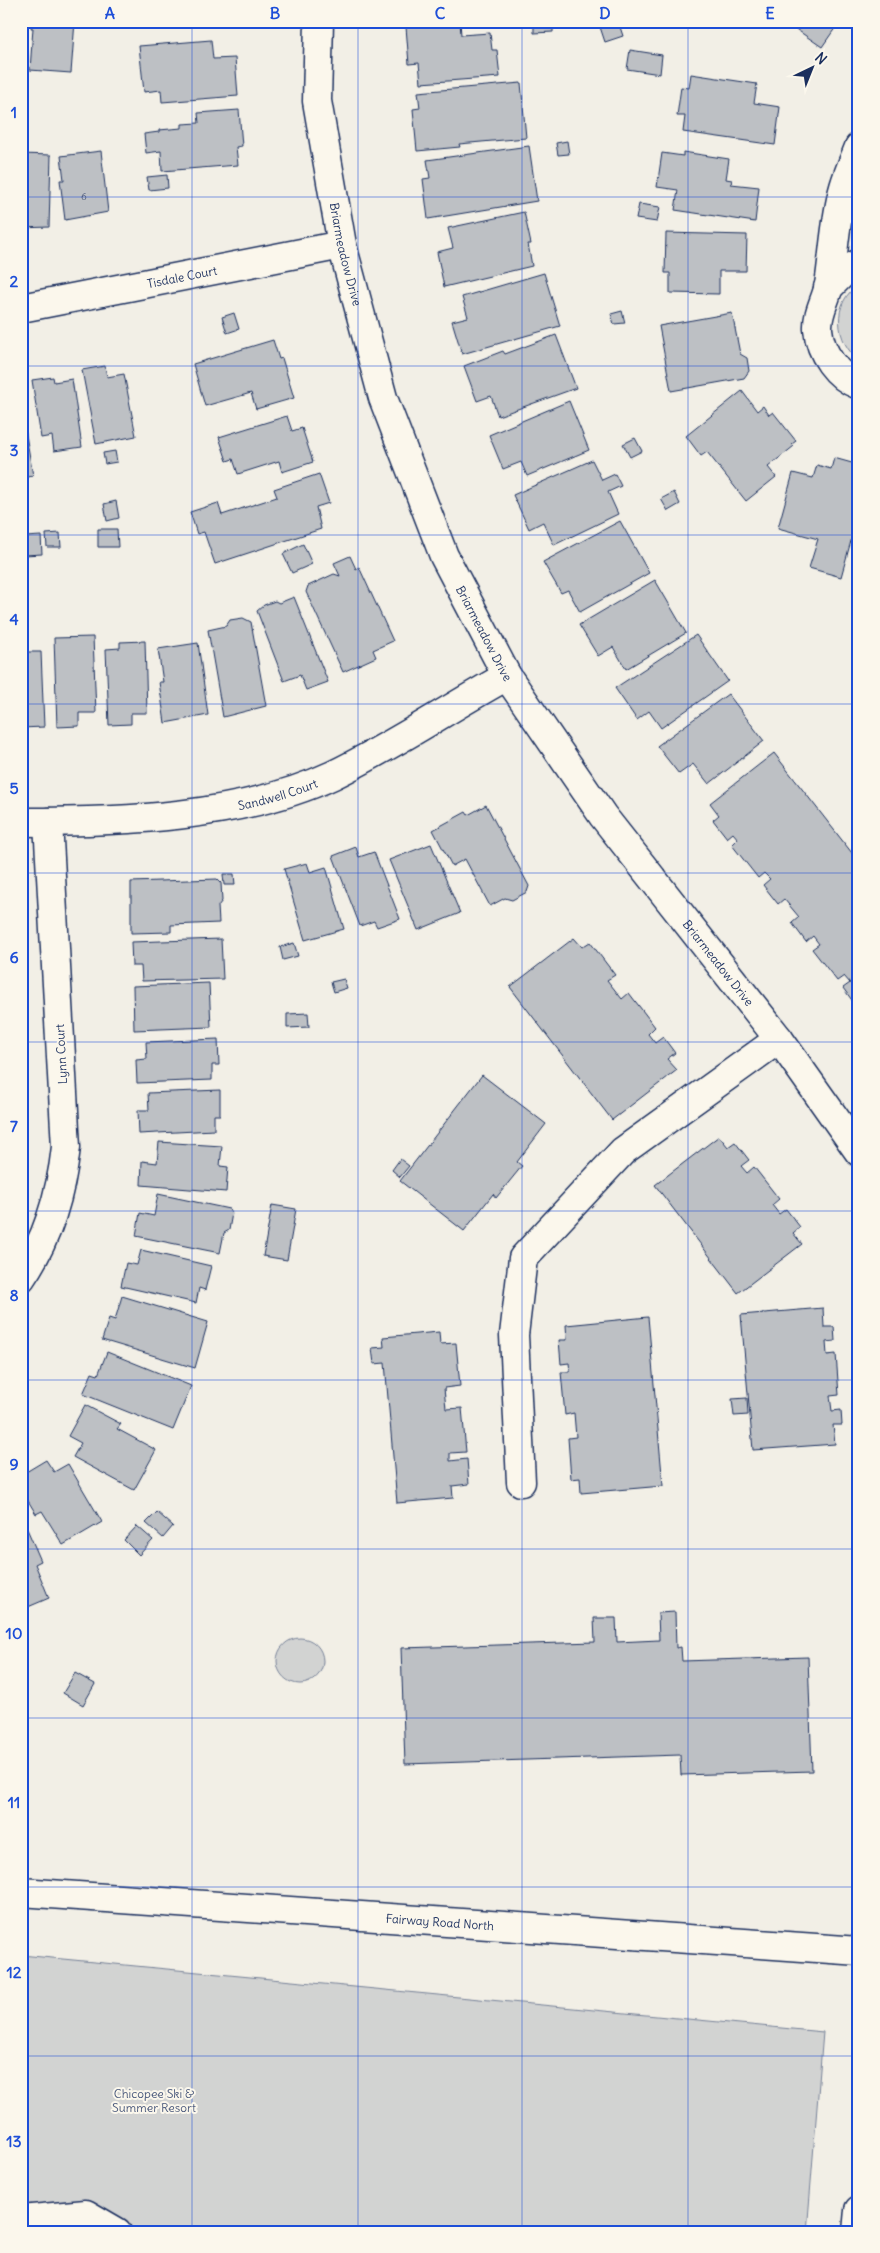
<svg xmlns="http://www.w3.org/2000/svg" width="880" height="2253" font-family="Delius,sans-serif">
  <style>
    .green { fill: #d2d3d2; stroke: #768198 }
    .building { fill: #bdc0c4; stroke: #1b2f5e }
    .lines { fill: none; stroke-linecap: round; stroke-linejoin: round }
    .minor-casing { stroke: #1b2f5e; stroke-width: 31 }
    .major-casing { stroke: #1b2f5e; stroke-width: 31 }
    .minor { stroke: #fbf7ec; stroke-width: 28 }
    .major { stroke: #fbf7ec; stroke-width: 28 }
    .grid { fill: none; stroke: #1d4ed8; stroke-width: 1; stroke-opacity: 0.55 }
    .labels { text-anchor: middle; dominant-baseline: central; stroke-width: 4; stroke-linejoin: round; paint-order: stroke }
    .number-label { font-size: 10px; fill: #445378 }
    .street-label { font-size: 12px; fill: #1b2f5e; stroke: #fbf7ec }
    .park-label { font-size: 12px; fill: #49587b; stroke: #fbf7ec }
    .neatline { fill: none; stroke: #1d4ed8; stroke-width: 2 }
    .grid-label { font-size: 16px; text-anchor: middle; font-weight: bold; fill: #1d4ed8 }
  </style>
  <rect width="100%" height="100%" fill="#f2efe6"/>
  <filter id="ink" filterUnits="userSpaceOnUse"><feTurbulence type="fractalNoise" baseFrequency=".02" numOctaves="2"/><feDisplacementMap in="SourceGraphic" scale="10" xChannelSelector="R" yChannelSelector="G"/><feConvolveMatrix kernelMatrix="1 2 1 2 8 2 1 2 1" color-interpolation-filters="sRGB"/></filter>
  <g filter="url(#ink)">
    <!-- green -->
    <g class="green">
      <path d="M859,285v75c-24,-17 -28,-59 0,-75z"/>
      <circle cx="300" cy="1661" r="23"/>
      <path d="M21,1955l802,77 -16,200h-786z"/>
    </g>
    <!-- building -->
    <g class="building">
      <path d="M32,21h43l-4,52 -41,-3 3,-42h-2z"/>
      <path d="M534,21h19v11l-19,1z"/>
      <path d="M618,21l5,15 -18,6 -5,-15z"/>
      <path d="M784,21h56l-18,26z"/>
      <path d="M460,22l1,13 29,-2 2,17h5l3,27 -79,6 -2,-20 -10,1 -3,-37z"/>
      <path d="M211,40l2,19 22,-1 3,38 -76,6 -1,-12 -17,2 -5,-46z"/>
      <path d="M630,50l32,5 -2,19 -33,-5z"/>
      <path d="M691,74l66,10 -3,19 26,4 -5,38 -92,-13 2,-16h-8l4,-29 8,1z"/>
      <path d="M521,83l5,55 -67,6 1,3 -43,4 -4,-42 7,-1 -2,-16z"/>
      <path d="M239,110l3,36 -6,1 2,18 -76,6 -1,-20 -15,2 -2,-19 15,-2v-2l23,-2v-4l17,-1 -1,-10z"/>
      <path d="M567,141l2,13 -11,1 -2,-12z"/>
      <path d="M529,146l8,55 -109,18 -5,-40 7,-1 -3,-18z"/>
      <path d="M101,151l7,61 -43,8 -5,-40h4l-3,-24z"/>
      <path d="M683,152l46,7 -3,20 6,1 -1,4 28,3 -4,35 -80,-12 3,-20 -21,-3 5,-34 21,3z"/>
      <path d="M21,154l30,1 -2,72 -28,1z"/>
      <path d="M167,175l1,13 -19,2 -2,-13z"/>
      <path d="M639,204l21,3 -3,15 -21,-3z"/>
      <path d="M524,212l7,32h-3l4,22 -88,21 -7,-35 16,-4 -5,-20z"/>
      <path d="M666,233l81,2 -1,36h-27v23l-49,-1v-20h-5z"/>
      <path d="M544,273l16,53 -98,28 -10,-33 16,-4 -6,-20z"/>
      <path d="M622,311l3,12 -11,1 -3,-10z"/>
      <path d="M234,313l5,16 -12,4 -5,-16z"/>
      <path d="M732,313l8,41 7,4 2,13 -5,7 -73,13 -12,-65z"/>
      <path d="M556,335l20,53 -78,28 -7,-20 -14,5 -13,-35 39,-15 2,3z"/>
      <path d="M273,340l6,19 3,-1 12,40 -38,11 -5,-16 -46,13 -12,-42z"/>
      <path d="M105,366l2,11 17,-3 12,62 -40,8 -14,-74z"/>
      <path d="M53,377l1,5 18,-3 10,68 -28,4 -2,-15 -11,2 -9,-58z"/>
      <path d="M742,391l15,20 6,-5 6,9 4,-3 23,29 -4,3 2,2 -26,21 8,10 -30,24 -39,-49 -6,4 -15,-20z"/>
      <path d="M569,401l20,49 -62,26 -6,-14 -18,7 -14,-34z"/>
      <path d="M21,405l12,71 -12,2z"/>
      <path d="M287,416l5,15 10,-3 11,34 -31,10 -3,-11 -41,13 -5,-15 -6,2 -8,-24z"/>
      <path d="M635,438l7,13 -12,6 -7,-13z"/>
      <path d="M115,451l2,11 -12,2 -2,-11z"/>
      <path d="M834,458l25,7v47l-18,65 -32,-9 9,-29 -40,-11 15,-55 20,5 4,-13 14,4z"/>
      <path d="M592,460l10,20 13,-6 6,12 -13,6 10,22 -64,31 -11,-23 -14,7 -16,-34z"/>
      <path d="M319,474l10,29 -13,4 5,22 -106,35 -11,-32 -7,2 -7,-22 28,-9 4,12 55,-18 -3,-8z"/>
      <path d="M674,492l6,12 -12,7 -7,-12z"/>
      <path d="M116,501l3,17 -12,3 -3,-17z"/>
      <path d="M620,521l29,52 -69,39 -12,-22 -7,3 -18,-31z"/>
      <path d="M98,529h19l1,18h-20z"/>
      <path d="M60,533l1,14h-14l-1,-13z"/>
      <path d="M41,536l1,18 -17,1v-18z"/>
      <path d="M303,544l9,20 -20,9 -9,-19z"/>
      <path d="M350,556l6,13 3,-2 34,74 -20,9 3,7 -33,15 -37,-80 2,-6 26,-12 6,2 -6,-13z"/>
      <path d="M655,580l31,53 -60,36 -13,-22 -15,9 -19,-31z"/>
      <path d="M294,597l34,85 -22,8 -6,-15 -16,6 -27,-70 7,-6 11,-4 4,2z"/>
      <path d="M243,618l8,4 15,84 -43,11 -15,-87 18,-4 4,-6z"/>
      <path d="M696,635l32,46 -67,47 -12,-17 -12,9 -22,-32z"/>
      <path d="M93,637l3,76h-17v13l-22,1 -3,-89z"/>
      <path d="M145,641l2,72h-16v11l-22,1 -3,-76 14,-1v-6z"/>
      <path d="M198,643l10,72 -43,8 -6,-41h4l-5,-33z"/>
      <path d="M21,646h4v6h16l3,75 -23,1z"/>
      <path d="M728,694l36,47 -55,43 -16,-20 -14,10 -22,-28z"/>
      <path d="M774,753l85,109v144l-2,1 -14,-19 7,-5 -6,-7 -7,5 -25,-32 7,-5 -6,-8 -7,6 -14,-19 7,-6 -15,-18 -6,5 -15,-19 7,-6 -6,-6 -6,5 -26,-33 6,-6 -5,-6 -6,5 -14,-18 6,-5 -9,-12z"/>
      <path d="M486,805l43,81 -2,6 -15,8 -7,-2 -15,8 -25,-47 -13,7 -19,-36 33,-18 2,3z"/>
      <path d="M431,844l29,69 -42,17 -29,-70z"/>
      <path d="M356,847l3,10 15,-5 26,67 -23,8 -3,-6 -14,5 -27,-70z"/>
      <path d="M307,863l3,9 16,-5 18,62 -39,11 -21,-71z"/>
      <path d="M223,874h11l1,11h-11z"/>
      <path d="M217,879l4,4 1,18 -4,5 1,17 -48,2v7l-40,1v-51z"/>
      <path d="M574,938l8,9 8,-5 25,33 -8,5 15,19 7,-6 26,34 -7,7 7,9 8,-6 12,16 -8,6 10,11 -65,50 -102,-133z"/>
      <path d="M221,939l2,40 -81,2 -1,-15h-9l-1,-24z"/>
      <path d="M294,943l4,13 -15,4 -3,-13z"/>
      <path d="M344,979l3,9 -13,4 -3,-10z"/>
      <path d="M209,983l2,44 -77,3 -1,-44z"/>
      <path d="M308,1013l1,14 -22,1v-14z"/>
      <path d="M218,1039l1,26h-7v15l-75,3 -1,-23 11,-1 -1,-17z"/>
      <path d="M482,1075l64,49 -29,38 5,4 -26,32 -3,-4 -29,37 -64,-50z"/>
      <path d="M220,1090v25h-6v15l-75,4 -1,-24h11l-1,-17z"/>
      <path d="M719,1136l9,11 7,-5 14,18 -8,6 6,7 7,-6 25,32 -7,6 7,9 7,-5 14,18 -7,6 9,11 -64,49 -83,-108z"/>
      <path d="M159,1142l63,4 -2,20 8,1 -2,25 -85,-7 1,-24 15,2z"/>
      <path d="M400,1159l9,7 -9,11 -8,-7z"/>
      <path d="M158,1194l71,15 3,4 -3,17 -5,3 -4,20 -84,-17 4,-23 14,3z"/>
      <path d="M272,1205l24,4 -9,51 -24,-4z"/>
      <path d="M141,1250l70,16 -6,24 -6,-2 -3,15 -75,-17 5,-23 11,2z"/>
      <path d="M122,1296l86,26 -13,46 -93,-28 7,-22 6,2z"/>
      <path d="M823,1308l1,19h10l1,14 -9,1 1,13 9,-1 3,41 -9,1 2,15 9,-1 1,15h-9l2,19 -82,6 -12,-135z"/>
      <path d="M648,1317l15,169 -82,7 -1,-15 -9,1 -3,-41 8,-1 -2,-24 -9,2 -4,-43h9l-1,-9 -8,1 -2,-24h8l-1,-15z"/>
      <path d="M439,1332l1,12 16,-1 4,43 -16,2 2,21 16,-1 4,44 -16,1v8l17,-2 2,25 -17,2 1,12 -56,5 -12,-140 -11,1 -2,-16 12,-1 -1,-10z"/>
      <path d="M107,1352l84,34 -18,44 -90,-36 9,-21 6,2z"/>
      <path d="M747,1398l1,17 -14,1 -2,-17z"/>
      <path d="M85,1405l36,19 -4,5 39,21 -22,40 -61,-33 8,-14 -13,-7z"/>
      <path d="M46,1460l8,12 14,-8 34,58 -39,23 -21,-34 -6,3 -15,-25v-14z"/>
      <path d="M157,1512l16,14 -10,12 -17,-15z"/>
      <path d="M21,1515l20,46 -6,3 14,34 -28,12z"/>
      <path d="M137,1526l16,14 -14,15 -15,-15z"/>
      <path d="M675,1612l1,36 5,-1 1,14 126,-4 4,114 -131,4 -1,-20 -275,9 -4,-116 194,-6 -1,-24h22l1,24 42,-2 -1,-27z"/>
      <path d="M75,1673l20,11 -12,21 -20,-12z"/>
    </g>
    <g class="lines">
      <defs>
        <g id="minor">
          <path id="s1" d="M319,21l-2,80 25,144 41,153 61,158 63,120 96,140 176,223 80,113"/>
          <path d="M859,147c-5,13 -11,26 -15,40 -9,31 -10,66 -15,98 -3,15 -12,28 -11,44 2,24 19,48 41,56"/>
          <path d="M828,288l16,-16 15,-9"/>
          <path id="s2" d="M21,308l321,-63"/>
          <path id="s3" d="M21,822c99,0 221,-4 312,-47 60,-29 116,-67 174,-99"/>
          <path d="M21,1278c27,-39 40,-85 45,-131l-18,-325"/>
          <path d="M521,1482l-7,-147 9,-77 100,-107 156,-112"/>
          <path d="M21,2220l65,-6 31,18"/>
          <path d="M857,2232l2,-22"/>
        </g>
        <g id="major">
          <path id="s4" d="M21,1892l838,59"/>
        </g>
      </defs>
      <!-- minor casing -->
      <use href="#minor" class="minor-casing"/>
      <!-- major casing -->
      <use href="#major" class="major-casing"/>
      <!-- minor -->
      <use href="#minor" class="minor"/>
      <!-- major -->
      <use href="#major" class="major"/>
    </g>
  </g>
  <!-- grid -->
  <path class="grid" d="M192,21v2211M358,21v2211M522,21v2211M688,21v2211M21,197h838M21,366h838M21,535h838M21,704h838M21,873h838M21,1042h838M21,1211h838M21,1380h838M21,1549h838M21,1718h838M21,1887h838M21,2056h838"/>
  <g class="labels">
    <!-- number labels -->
    <g class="number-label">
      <text x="84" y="196">6</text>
    </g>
    <!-- street labels -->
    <g class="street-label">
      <text stroke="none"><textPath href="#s1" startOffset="236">Briarmeadow Drive</textPath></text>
      <text stroke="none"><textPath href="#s2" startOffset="164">Tisdale Court</textPath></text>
      <text stroke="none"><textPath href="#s1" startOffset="641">Briarmeadow Drive</textPath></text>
      <text stroke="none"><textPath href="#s3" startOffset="259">Sandwell Court</textPath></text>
      <text stroke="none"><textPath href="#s1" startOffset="1046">Briarmeadow Drive</textPath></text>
      <text transform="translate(61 1054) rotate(-93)">Lynn Court</text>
      <text stroke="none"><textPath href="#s4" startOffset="420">Fairway Road North</textPath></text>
    </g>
    <!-- park labels -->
    <g class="park-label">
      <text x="154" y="2093">Chicopee Ski &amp;<tspan x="154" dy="14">Summer Resort</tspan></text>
    </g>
  </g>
  <!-- margin -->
  <rect width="880" height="2253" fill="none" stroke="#fbf7ec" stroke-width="55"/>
  <!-- north arrow -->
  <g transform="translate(812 68) rotate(43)" stroke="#fbf7ec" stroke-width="4" paint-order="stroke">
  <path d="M0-4L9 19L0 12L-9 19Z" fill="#1b2f5e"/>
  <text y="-8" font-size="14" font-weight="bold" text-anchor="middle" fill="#1b2f5e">N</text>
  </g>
  <rect x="28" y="28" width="824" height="2198" class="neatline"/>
  <g class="grid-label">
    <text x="110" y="19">A</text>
    <text x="275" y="19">B</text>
    <text x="440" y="19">C</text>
    <text x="605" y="19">D</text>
    <text x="770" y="19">E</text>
    <text x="14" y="118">1</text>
    <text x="14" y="287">2</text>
    <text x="14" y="456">3</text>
    <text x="14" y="625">4</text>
    <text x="14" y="794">5</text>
    <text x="14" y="963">6</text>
    <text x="14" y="1132">7</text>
    <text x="14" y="1301">8</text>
    <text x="14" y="1470">9</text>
    <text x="14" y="1639">10</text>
    <text x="14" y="1808">11</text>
    <text x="14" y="1978">12</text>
    <text x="14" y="2147">13</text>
  </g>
</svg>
